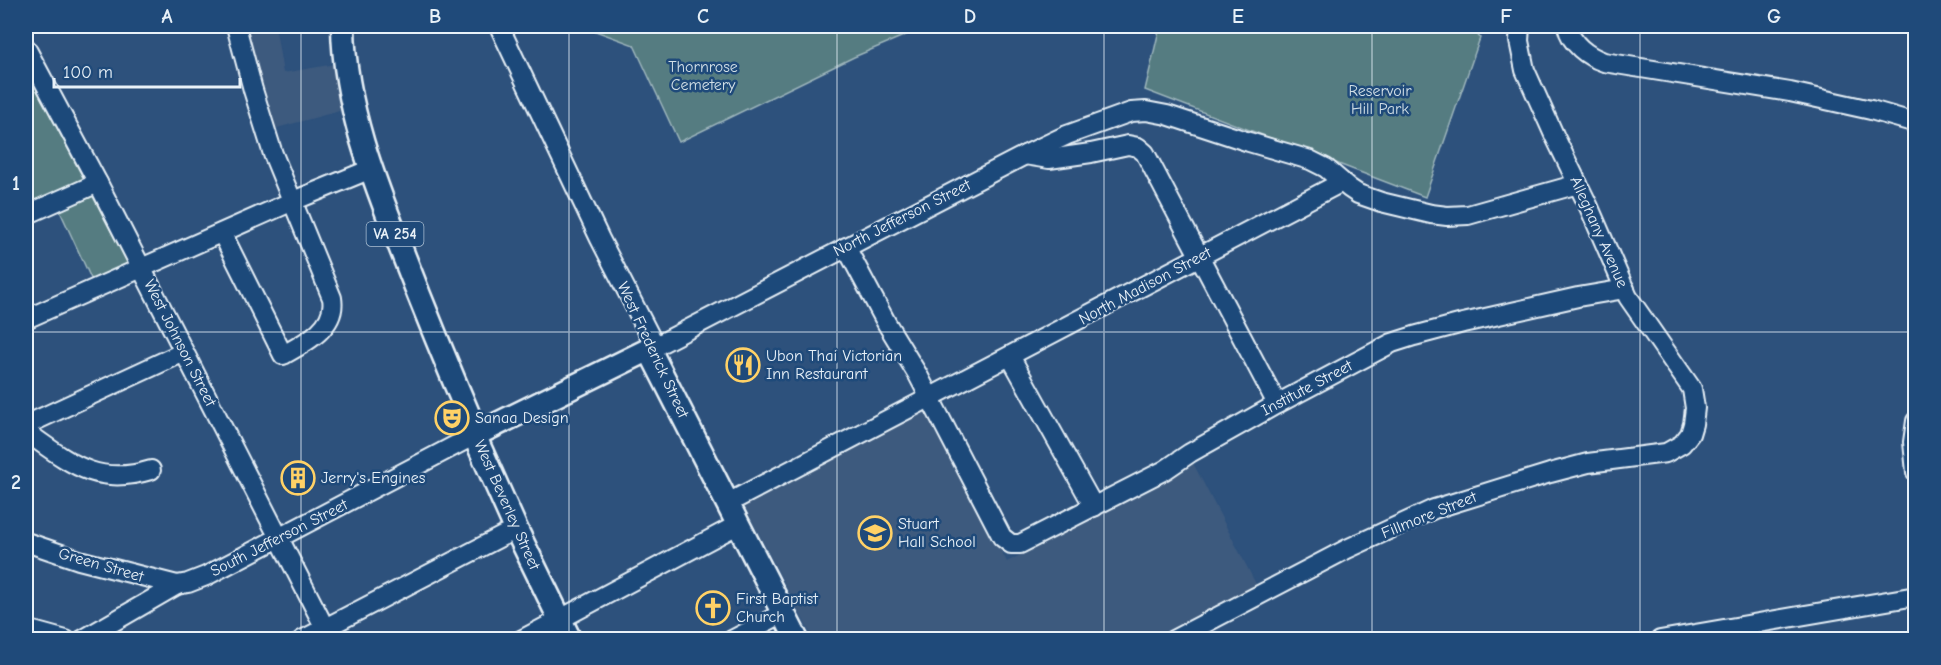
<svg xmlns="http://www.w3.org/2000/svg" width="1941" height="665" font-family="'Comic Neue',sans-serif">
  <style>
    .built { fill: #3d5a7e }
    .green { fill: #547b81; stroke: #9eb6bc; stroke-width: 1.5 }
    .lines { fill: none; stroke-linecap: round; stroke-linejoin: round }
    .minor-casing { stroke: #e8f1f8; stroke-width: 22 }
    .major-casing { stroke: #e8f1f8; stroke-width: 27 }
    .minor { stroke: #1f4a7a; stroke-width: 18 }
    .major { stroke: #1f4a7a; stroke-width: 22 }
    .grid { fill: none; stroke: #e8f1f8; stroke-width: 1.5; stroke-opacity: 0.55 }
    .labels { text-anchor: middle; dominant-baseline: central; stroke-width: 5; stroke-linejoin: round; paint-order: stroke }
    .shield { fill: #1f4a7a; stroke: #acbfd2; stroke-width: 1.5 }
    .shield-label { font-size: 15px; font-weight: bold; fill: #e8f1f8 }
    .park-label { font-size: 16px; fill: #d2dfe6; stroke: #1f4a7a }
    .street-label { font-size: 16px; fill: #e8f1f8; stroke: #1f4a7a }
    .poi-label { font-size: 16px; fill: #e8f1f8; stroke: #1f4a7a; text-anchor: start }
    .neatline { fill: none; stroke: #e8f1f8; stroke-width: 2 }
    .grid-label { font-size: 20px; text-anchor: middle; font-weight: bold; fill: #e8f1f8 }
  </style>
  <rect width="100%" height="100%" fill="#2d517c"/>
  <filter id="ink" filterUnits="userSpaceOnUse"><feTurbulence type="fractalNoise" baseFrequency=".0167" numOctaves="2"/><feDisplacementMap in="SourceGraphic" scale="12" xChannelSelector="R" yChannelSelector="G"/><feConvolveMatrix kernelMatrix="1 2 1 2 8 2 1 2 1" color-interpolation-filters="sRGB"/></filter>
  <g filter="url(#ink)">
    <!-- built -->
    <g class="built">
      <path d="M245,26h29l2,5 7,42 52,-9 8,46 -70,19z"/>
      <path d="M926,408l81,154 186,-99 64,123 -106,53h-338l-70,-136z"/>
    </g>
    <!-- green -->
    <g class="green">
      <path d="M582,26h345l-73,31 -175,85 -45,-97z"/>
      <path d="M1160,26h311l9,12 -55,159 -280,-107z"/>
      <path d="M26,69l105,200 -37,16 -41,-89 -27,12z"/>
    </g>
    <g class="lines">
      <defs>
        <g id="minor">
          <path d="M499,26l101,213 51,99 1,10 373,-193 42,-20 50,-18 14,-5 15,-1 21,4 82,27 61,18 16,8 23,20 9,6 23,8 50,12 16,2 21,-1 110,-31"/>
          <path d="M1567,26c4,18 20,30 37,36l186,30 81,18 45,13"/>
          <path d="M26,48l72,135 233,457"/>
          <path d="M1025,155l24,4 42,-6 37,-8 10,2 7,6 132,251"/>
          <path d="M26,215l72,-32"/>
          <path d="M222,233l61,122c22,-12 54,-28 49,-57l-59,-144 -20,-64 -17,-64"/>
          <path d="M846,247l41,77 31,51 84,162 9,7h9l145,-74 25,-17 87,-49 115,-61 22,-7 49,-13 115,-26 47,-8"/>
          <path d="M26,319l267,-118 78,-32"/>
          <path d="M1010,356l84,151"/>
          <path d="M1916,421l-3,21 3,30"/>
          <path d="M26,425l158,-73"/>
          <path d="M26,432c43,30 69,55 125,38"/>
          <path d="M728,503l614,-321"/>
          <path d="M26,542l53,18 98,25"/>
          <path d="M26,629l40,11"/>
          <path d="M82,640l95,-55 11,-2 18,-7 269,-141"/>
          <path d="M302,640l214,-111"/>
          <path d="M521,640l218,-116"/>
          <path d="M732,640l51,-27"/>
          <path d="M1173,640l174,-91 87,-40 116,-36 38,-10 78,-10 16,-9 8,-10 3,-10 2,-16 -3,-19 -64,-92 -39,-90 -34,-70 -30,-67 -6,-29 1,-15"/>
          <path d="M1660,640l256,-44"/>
        </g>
        <g id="major">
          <path d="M343,26c1,79 31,155 60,228 22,57 45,113 69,169l7,23 37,83 54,111"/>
          <path d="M475,435l177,-87 1,9 144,283"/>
        </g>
      </defs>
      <!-- minor casing -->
      <use href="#minor" class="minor-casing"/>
      <!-- major casing -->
      <use href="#major" class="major-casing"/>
      <!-- minor -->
      <use href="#minor" class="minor"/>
      <!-- major -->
      <use href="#major" class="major"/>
    </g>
  </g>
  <!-- grid -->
  <path class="grid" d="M301,26v614M569,26v614M837,26v614M1104,26v614M1372,26v614M1640,26v614M26,332h1890"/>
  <!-- icons -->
  <defs>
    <symbol id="restaurant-ring" viewBox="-11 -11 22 22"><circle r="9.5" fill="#1f4a7a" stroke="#ffd166" stroke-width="1.5"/><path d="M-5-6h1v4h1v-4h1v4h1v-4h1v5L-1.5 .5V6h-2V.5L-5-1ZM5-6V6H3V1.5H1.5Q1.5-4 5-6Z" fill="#ffd166"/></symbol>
    <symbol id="theatre-ring" viewBox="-11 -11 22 22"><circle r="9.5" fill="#1f4a7a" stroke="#ffd166" stroke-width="1.5"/><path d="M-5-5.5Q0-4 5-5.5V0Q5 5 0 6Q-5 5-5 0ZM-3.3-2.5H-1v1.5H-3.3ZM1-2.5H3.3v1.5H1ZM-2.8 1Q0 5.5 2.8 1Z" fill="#ffd166"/></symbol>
    <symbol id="building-ring" viewBox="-11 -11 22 22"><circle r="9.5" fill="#1f4a7a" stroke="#ffd166" stroke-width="1.5"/><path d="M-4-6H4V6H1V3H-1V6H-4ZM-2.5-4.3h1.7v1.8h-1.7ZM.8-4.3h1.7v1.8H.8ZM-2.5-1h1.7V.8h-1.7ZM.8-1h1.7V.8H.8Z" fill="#ffd166"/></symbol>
    <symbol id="school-ring" viewBox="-11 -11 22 22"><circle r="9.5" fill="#1f4a7a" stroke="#ffd166" stroke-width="1.5"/><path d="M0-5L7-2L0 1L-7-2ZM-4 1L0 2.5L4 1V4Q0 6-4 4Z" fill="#ffd166"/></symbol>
    <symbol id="church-ring" viewBox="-11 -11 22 22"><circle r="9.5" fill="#1f4a7a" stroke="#ffd166" stroke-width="1.5"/><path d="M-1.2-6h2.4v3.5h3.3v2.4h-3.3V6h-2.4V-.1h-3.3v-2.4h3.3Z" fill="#ffd166"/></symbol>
  </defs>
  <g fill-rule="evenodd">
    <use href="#restaurant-ring" x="724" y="346" width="38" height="38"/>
    <use href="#theatre-ring" x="433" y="399" width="38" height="38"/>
    <use href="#building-ring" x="279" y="459" width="38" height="38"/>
    <use href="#school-ring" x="856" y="514" width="38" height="38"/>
    <use href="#church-ring" x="694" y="589" width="38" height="38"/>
  </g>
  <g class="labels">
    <!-- shield labels -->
    <rect class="shield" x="366.5" y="222" width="57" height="24" rx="4.5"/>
    <g class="shield-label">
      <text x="395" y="234">VA 254</text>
    </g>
    <!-- park labels -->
    <g class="park-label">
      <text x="703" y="67">Thornrose<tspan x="703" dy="18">Cemetery</tspan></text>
      <text x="1380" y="91">Reservoir<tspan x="1380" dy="18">Hill Park</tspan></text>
    </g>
    <!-- street labels -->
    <g class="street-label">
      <text transform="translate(902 218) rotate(-27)">North Jefferson Street</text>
      <text transform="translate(1599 232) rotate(66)">Alleghany Avenue</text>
      <text transform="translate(1145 286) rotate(-28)">North Madison Street</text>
      <text transform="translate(180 343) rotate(63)">West Johnson Street</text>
      <text transform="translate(653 350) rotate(65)">West Frederick Street</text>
      <text transform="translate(1307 388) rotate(-28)">Institute Street</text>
      <text transform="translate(507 505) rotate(66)">West Beverley Street</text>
      <text transform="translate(1429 515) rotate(-22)">Fillmore Street</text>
      <text transform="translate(279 538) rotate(-27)">South Jefferson Street</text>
      <text transform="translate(101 565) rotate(16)">Green Street</text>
    </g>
    <!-- poi labels -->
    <g class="poi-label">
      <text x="766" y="356">Ubon Thai Victorian<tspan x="766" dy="18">Inn Restaurant</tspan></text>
      <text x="475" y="418">Sanaa Design</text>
      <text x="321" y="478">Jerry's Engines</text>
      <text x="898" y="524">Stuart<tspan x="898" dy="18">Hall School</tspan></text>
      <text x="736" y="599">First Baptist<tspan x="736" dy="18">Church</tspan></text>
    </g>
  </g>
  <!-- margin -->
  <rect width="1941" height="665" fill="none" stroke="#1f4a7a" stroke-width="66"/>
  <!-- scale -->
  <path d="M54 78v9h186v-9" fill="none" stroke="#e8f1f8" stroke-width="3"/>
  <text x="63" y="78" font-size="18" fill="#e8f1f8" stroke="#1f4a7a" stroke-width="4.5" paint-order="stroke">100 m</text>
  <rect x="33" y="33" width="1875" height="599" class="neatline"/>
  <g class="grid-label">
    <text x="167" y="23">A</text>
    <text x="435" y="23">B</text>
    <text x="703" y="23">C</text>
    <text x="970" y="23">D</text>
    <text x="1238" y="23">E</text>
    <text x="1506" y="23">F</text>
    <text x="1774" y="23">G</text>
    <text x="16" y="190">1</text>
    <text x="16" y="489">2</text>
  </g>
</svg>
